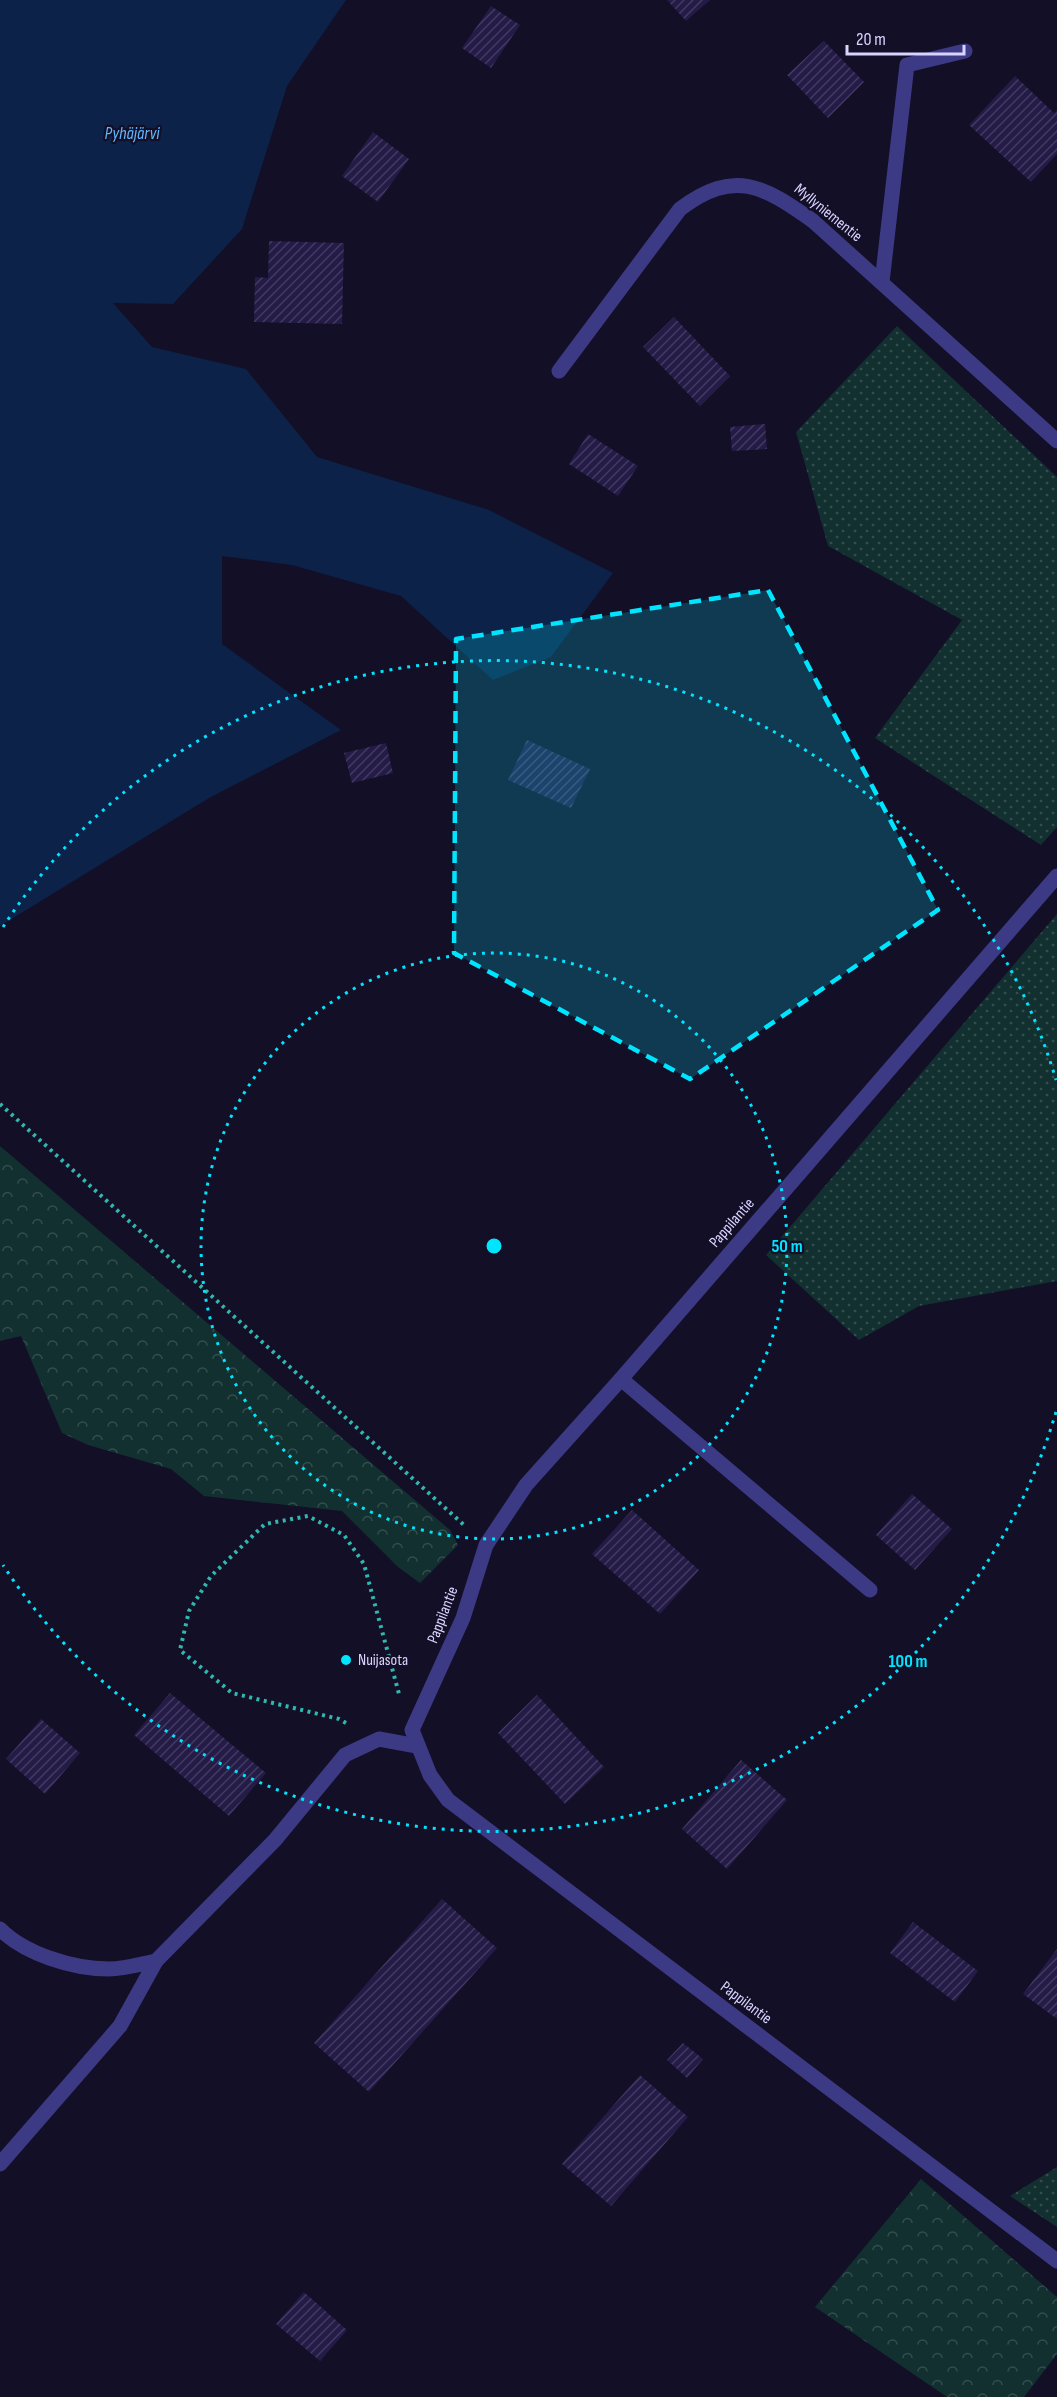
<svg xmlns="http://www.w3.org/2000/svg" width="1057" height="2397" font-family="'Sofia Sans Condensed',sans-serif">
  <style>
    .grass { fill: url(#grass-dots) }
    .forest { fill: url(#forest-crowns) }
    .water { fill: #0c2248 }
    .building { fill: url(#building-hatch) }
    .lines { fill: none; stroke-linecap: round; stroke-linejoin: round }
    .path { stroke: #2fb8b0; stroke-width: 4; stroke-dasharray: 3 4.5; stroke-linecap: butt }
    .minor { stroke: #3d3a85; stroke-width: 15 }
    .marked { fill: #00e5ff; fill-opacity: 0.2; stroke: #00e5ff; stroke-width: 4.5; stroke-dasharray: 12 8; stroke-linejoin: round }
    .ring { fill: none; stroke: #00e5ff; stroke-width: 3; stroke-dasharray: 3 6 }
    .poi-dot { fill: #00e5ff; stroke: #130f26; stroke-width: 2 }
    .labels { text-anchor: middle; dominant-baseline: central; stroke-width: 4.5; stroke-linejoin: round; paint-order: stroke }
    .street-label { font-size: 16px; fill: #d9d4ff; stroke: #130f26 }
    .poi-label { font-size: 16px; fill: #d9d4ff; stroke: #130f26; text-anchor: start }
    .water-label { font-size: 18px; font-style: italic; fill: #62b6ff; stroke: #130f26 }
    .centre { fill: #00e5ff; stroke: #130f26; stroke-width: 3 }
    .ring-label { font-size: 18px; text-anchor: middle; font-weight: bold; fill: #00e5ff; stroke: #130f26; stroke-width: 4.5; stroke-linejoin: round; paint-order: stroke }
  </style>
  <defs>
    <pattern id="grass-dots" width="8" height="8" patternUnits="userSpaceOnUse" patternTransform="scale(1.5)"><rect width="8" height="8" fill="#12302f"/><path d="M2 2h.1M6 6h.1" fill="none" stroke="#344d4e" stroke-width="1.8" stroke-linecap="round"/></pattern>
    <pattern id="forest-crowns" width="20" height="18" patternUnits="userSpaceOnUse" patternTransform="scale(1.5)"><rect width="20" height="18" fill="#12302f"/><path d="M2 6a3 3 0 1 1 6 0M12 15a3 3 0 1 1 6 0" fill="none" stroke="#344d4e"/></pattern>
    <pattern id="building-hatch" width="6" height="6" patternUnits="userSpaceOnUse" patternTransform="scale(1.5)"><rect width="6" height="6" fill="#241b47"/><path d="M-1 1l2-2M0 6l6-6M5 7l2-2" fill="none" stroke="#433b63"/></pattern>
  </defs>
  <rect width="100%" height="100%" fill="#130f26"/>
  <!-- grass -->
  <g class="grass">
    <path d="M897,326l160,151v350l-16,18 -166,-107 87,-118 -134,-74 -32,-114z"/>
    <path d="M1057,914v367l-138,25 -60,34 -93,-85z"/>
    <path d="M1057,2167v60l-47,-31z"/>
  </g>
  <!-- forest -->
  <g class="forest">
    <path d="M0,1146l450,384 8,15 -38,38 -22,-16 -56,-56 -138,-15 -33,-27 -83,-24 -26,-12 -41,-97 -21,5z"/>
    <path d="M921,2179l136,118v57l-33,43h-77l-132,-90z"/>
  </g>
  <!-- water -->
  <path class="water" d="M0,0h346l-59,86 -45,143 -69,75 -60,-1 39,44 94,22 71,88 172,53 124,63 -62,84 -58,23 -92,-84 -109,-31 -70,-9v88l119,86 -132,68 -209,128z"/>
  <!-- building -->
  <g class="building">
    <path d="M667,0h43l-24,21z"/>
    <path d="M491,6l29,19 -29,43 -29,-20z"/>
    <path d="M824,41l40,41 -36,36 -41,-43z"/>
    <path d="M1015,76l39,37 3,-3v44l-26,28 -62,-57z"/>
    <path d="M373,132l36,27 -31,43 -36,-26z"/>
    <path d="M269,241l75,2 -2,81 -88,-2 1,-45 13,1z"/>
    <path d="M674,317l56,59 -30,30 -57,-59z"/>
    <path d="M765,424l2,25 -35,2 -2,-24z"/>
    <path d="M588,434l50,32 -20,30 -49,-32z"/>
    <path d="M527,740l63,29 -19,39 -63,-28z"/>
    <path d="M386,743l7,30 -41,10 -8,-30z"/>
    <path d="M912,1494l40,35 -37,41 -39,-35z"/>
    <path d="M632,1510l67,60 -39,44 -68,-60z"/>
    <path d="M170,1693l96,80 -37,43 -95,-81z"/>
    <path d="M537,1695l67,72 -39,37 -67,-71z"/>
    <path d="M41,1719l39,34 -35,41 -39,-35z"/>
    <path d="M741,1760l46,40 -60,69 -45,-40z"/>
    <path d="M442,1899l55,49 -128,144 -55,-49z"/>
    <path d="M913,1922l65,49 -23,31 -65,-49z"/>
    <path d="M1057,1949v70l-34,-25z"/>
    <path d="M683,2043l20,16 -16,19 -20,-18z"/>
    <path d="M640,2075l48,42 -77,89 -49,-42z"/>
    <path d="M304,2292l43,38 -27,31 -44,-37z"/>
  </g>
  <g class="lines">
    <!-- path -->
    <g class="path">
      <path d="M0,1104l465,422"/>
      <path d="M346,1723l-7,-4 -107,-26 -52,-43 9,-39 22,-35 54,-52 43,-8 36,19 20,29 35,130"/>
    </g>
    <!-- minor -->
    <g class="minor">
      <path d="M882,282l25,-217 58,-14"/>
      <path d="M559,371l121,-162c55,-41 83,-23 133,12l244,220"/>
      <path d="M1057,876l-436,503 -95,106 -40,60 -23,73 -51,112 18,45 18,25 609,461"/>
      <path d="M621,1379l249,211"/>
      <path d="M0,1929c25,25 73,40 109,40 15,0 32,-5 47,-8"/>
      <path d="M0,2164l120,-138 36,-65 119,-121 70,-85 34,-16 38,7"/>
    </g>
  </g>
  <!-- marked area -->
  <path class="marked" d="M768,590l170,320 -248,169 -236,-126 2,-314z"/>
  <!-- distance rings -->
  <g class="ring">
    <circle cx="494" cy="1246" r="293"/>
    <path d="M1056 1412A586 586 0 0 1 3 1565M3 927A586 586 0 0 1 1056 1080"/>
  </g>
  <!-- markers -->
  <circle class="poi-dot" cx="346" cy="1660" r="6"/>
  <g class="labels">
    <!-- street labels -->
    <g class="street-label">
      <text transform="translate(828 213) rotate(39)">Myllyniementie</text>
      <text transform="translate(732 1223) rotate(-49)">Pappilantie</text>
      <text transform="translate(443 1615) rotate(-69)">Pappilantie</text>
      <text transform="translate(746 2003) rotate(37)">Pappilantie</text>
    </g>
    <!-- poi labels -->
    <g class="poi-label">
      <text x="358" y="1660">Nuijasota</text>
    </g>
    <!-- water labels -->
    <g class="water-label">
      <text x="132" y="133">Pyhäjärvi</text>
    </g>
  </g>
  <circle cx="494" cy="1246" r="9" class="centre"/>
  <g class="ring-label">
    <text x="787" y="1252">50 m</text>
    <text x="908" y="1667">100 m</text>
  </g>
  <!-- scale -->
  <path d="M847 45v9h117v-9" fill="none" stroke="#d9d4ff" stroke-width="3"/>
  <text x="856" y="45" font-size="18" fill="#d9d4ff" stroke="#130f26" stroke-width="4.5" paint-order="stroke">20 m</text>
</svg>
